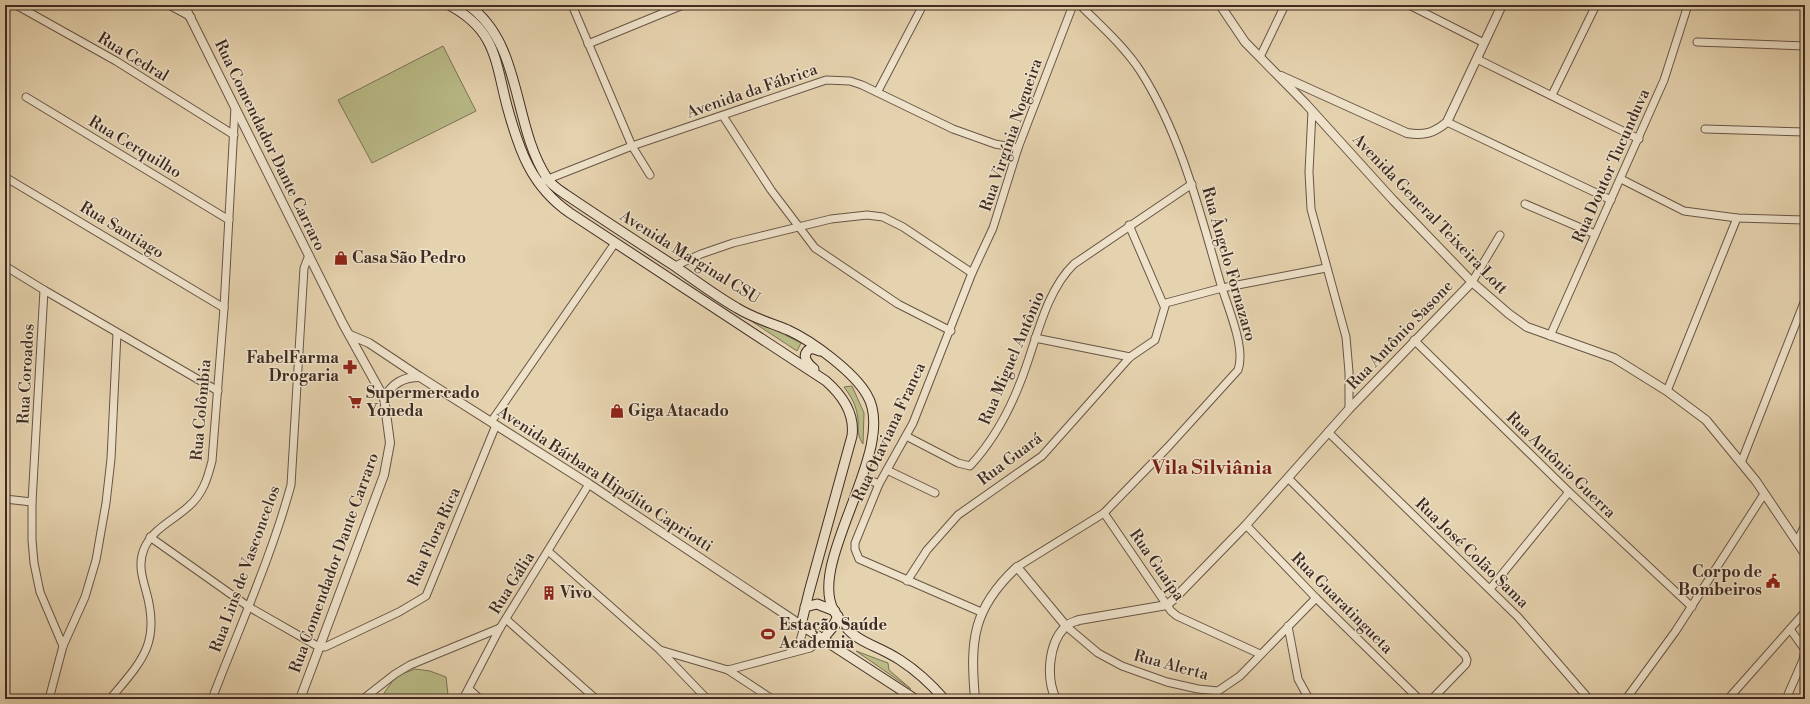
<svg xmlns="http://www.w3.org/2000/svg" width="1810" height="704" font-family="'Libre Bodoni',serif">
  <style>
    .green { fill: #b9bb87; stroke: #7c7355 }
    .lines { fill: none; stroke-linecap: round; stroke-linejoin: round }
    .minor-casing { stroke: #685546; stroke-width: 9 }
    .tertiary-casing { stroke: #685546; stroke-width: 10 }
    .secondary-casing { stroke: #3f2b23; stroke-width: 11 }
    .minor { stroke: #eee2ca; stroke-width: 7 }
    .tertiary { stroke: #eee2ca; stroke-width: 8 }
    .secondary { stroke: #eee2ca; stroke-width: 9 }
    .labels { text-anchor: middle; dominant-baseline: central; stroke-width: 3; stroke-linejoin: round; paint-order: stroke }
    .street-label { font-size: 16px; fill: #3f2b23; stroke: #eee2ca }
    .poi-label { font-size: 16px; font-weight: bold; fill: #3f2b23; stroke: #eee2ca; text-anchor: start }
    .district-label { font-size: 20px; font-weight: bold; fill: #7a1f14; stroke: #eee2ca }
  </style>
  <rect width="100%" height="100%" fill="#e5d2ae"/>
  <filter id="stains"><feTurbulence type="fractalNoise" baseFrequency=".005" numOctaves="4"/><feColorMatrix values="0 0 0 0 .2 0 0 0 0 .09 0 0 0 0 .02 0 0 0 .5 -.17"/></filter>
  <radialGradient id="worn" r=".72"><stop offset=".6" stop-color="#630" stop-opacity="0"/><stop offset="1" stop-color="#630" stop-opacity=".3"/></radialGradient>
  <!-- green -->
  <g class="green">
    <path d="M443,46l33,65 -104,52 -34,-63z"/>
    <path d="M733,309l68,34 -4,8z"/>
    <path d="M852,386l12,27 -1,31c-8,-11 -3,-20 -6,-31 -2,-10 -7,-18 -13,-26z"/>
    <path d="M856,651l32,12 1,7 22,19z"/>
    <path d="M415,669l15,2 16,6 2,18 -1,4h-67l16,-23z"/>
  </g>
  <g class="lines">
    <defs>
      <g id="minor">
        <path d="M16,5l100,56 118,74"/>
        <path d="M169,5l22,12"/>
        <path d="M572,5l60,141 18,29"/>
        <path d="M1409,5l75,38"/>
        <path d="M1697,42l108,4"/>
        <path d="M588,44l95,-39"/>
        <path d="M1260,57l25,-52"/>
        <path d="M1477,59l162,80"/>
        <path d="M878,91l45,-86"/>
        <path d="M1552,95l44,-90"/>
        <path d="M26,97l203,123"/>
        <path d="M1312,111l-3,61 2,37 35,128 3,35v37"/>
        <path d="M723,116l48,74 44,58 83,56 53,27"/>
        <path d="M1447,122l164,78"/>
        <path d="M1705,129l100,3"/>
        <path d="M5,177l219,131"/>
        <path d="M1621,179l63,32 53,7 68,2"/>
        <path d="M538,183l94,-37 194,-66 24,1 12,4 91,44 42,15 23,4"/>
        <path d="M1525,204l70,30"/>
        <path d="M1129,225l35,81"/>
        <path d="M5,266l39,24 174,101"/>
        <path d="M675,266l26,-12 32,-11 98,-24 36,-4 16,2 20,10 69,46"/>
        <path d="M1472,282l28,-47"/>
        <path d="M44,290l-12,212v38l2,23 6,29 23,54"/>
        <path d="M1550,336l114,-256 24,-75"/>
        <path d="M1035,338l95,19"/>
        <path d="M1414,340l155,152 123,115"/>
        <path d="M1667,391l70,-173"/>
        <path d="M491,422l124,-179"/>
        <path d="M1328,432l190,185 71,82"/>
        <path d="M906,436l52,27 12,3c23,-25 38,-52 50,-83 16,-39 24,-90 54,-119l118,-80"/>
        <path d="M1741,463l64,-163"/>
        <path d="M887,470l48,23"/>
        <path d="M862,477l17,7"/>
        <path d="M1288,478l177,177 2,5 -1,4 -34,35"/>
        <path d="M5,499l27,3"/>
        <path d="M1104,513l67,98 6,5 83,38"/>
        <path d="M1246,525l70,73 103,101"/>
        <path d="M150,537l99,70 70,40h6l74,-35 27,-16 70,-171"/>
        <path d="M1797,542l8,-17"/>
        <path d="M548,551l112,99 47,49"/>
        <path d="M1017,567l87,-54 64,-66 70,-77c8,-22 -10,-62 -17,-85 -21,-72 -39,-148 -80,-213 -16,-25 -40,-46 -61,-67"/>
        <path d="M907,581l20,-31 31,-35 84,-59 88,-99 25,-17 11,-37 56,-15 104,-20"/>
        <path d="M1490,589l79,-97"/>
        <path d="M981,612l-122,-53 -4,-10v-6l24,-59 34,-61 59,-150 21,-45 25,-80 55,-143"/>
        <path d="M507,620l89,79"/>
        <path d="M1066,626l32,27 24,13 45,16 31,7 20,2 22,-15 76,-78"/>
        <path d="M1288,626l10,53 11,20"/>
        <path d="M660,650l68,20 82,-22 13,-9"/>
        <path d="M789,653l11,-12 4,-14"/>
        <path d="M728,670l44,29"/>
        <path d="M469,689l11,10"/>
        <path d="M49,699l14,-53 22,-49 11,-37 10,-57 5,-44 6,-126"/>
        <path d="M110,699c32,-38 51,-56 36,-108 -4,-14 -8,-28 -2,-42 9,-21 29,-28 45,-43 14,-12 19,-29 23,-45l12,-153 11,-201"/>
        <path d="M212,699c27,-71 59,-141 79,-214l13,-217 5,-13"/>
        <path d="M363,699l32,-25 15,-9 90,-37"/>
        <path d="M463,699l37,-71 89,-144"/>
        <path d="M1626,699l49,-67 89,-138"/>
        <path d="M1728,699l77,-87"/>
        <path d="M1786,699l17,-39 2,-10 -15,-21"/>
      </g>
      <g id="tertiary">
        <path d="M184,5l159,319 41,74 6,45 -6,32 -84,224"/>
        <path d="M1220,5l25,37 61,62 87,96 79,82 37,32 18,13 87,31 53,33 39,29 50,61 49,73"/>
        <path d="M1281,76l126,57c17,3 27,0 40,-11l55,-117"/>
        <path d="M350,335l19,8 51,34 169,107 212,141"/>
        <path d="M384,398c9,-15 19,-21 36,-21"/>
        <path d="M975,699c-5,-58 -3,-90 42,-132l49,59"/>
        <path d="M1056,699c-10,-20 -8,-55 9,-72 3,-4 9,-5 14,-7l88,-15 7,-6 72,-74 103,-116 123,-127"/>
      </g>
      <g id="secondary">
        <path d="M449,5c47,25 46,55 58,101 12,44 24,80 63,107l256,168c17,15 29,33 26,55l-43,156 -8,33 114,74"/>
        <path d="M468,5c55,39 44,120 79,173 4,7 12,12 18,16 37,25 74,49 111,73 20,14 40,29 61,41 16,10 34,15 51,22 24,11 66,42 79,65 32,53 -61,167 -33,216 20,34 37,30 66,49 17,11 31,24 44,39"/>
        <path d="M814,369c-7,-6 -14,-14 -3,-21l9,3"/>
        <path d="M805,607l12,-3 18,7"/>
        <path d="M823,639l9,-11 6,-12"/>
      </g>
    </defs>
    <!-- minor casing -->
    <use href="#minor" class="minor-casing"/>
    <!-- tertiary casing -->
    <use href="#tertiary" class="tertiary-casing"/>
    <!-- secondary casing -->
    <use href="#secondary" class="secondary-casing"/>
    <!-- minor -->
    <use href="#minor" class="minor"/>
    <!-- tertiary -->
    <use href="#tertiary" class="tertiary"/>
    <!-- secondary -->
    <use href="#secondary" class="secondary"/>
  </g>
  <!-- icons -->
  <defs>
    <symbol id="shop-bare" viewBox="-9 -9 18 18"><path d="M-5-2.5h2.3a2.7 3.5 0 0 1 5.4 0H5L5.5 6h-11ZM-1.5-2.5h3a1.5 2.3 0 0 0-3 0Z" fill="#8f2418" stroke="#eee2ca" stroke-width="2.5" paint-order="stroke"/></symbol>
    <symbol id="pharmacy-bare" viewBox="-9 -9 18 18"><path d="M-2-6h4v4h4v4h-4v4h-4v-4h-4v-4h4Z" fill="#8f2418" stroke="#eee2ca" stroke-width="2.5" paint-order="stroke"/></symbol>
    <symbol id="supermarket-bare" viewBox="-9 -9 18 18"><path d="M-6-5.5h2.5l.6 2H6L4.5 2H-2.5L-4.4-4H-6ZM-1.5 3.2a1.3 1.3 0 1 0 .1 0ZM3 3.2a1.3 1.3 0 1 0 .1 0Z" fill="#8f2418" stroke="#eee2ca" stroke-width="2.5" paint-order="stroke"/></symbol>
    <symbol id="civic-bare" viewBox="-9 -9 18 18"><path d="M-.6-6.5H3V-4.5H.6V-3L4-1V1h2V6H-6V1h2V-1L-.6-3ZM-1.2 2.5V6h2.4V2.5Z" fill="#8f2418" stroke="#eee2ca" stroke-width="2.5" paint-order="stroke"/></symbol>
    <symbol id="building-bare" viewBox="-9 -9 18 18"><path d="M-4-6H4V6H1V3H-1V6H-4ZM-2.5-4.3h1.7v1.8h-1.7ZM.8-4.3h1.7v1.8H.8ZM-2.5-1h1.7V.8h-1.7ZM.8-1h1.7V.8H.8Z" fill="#8f2418" stroke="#eee2ca" stroke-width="2.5" paint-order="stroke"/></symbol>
    <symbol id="stadium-bare" viewBox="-9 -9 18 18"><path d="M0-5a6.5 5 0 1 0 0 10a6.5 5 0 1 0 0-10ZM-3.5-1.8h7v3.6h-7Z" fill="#8f2418" stroke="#eee2ca" stroke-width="2.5" paint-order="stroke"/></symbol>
  </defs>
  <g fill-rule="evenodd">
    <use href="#shop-bare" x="331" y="248" width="20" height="20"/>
    <use href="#pharmacy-bare" x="340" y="357" width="20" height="20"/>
    <use href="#supermarket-bare" x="345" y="392" width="20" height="20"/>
    <use href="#shop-bare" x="607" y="401" width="20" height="20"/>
    <use href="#civic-bare" x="1763" y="571" width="20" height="20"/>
    <use href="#building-bare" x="539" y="583" width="20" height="20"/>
    <use href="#stadium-bare" x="758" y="624" width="20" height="20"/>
  </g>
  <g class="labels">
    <!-- street labels -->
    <g class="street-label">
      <text transform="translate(133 57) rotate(31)">Rua Cedral</text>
      <text transform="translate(752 91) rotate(-19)">Avenida da Fábrica</text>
      <text transform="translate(1011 135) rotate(-71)">Rua Virgínia Nogueira</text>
      <text transform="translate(270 145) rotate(64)">Rua Comendador Dante Carraro</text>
      <text transform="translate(135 147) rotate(31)">Rua Cerquilho</text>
      <text transform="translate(1611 166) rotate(-66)">Rua Doutor Tucunduva</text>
      <text transform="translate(1430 214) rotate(46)">Avenida General Teixeira Lott</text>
      <text transform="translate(122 230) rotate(31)">Rua Santiago</text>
      <text transform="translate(690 257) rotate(32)">Avenida Marginal CSU</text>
      <text transform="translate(1229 264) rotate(74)">Rua Ângelo Fornazaro</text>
      <text transform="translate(1400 335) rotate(-46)">Rua Antônio Sasone</text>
      <text transform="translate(1012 358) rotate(-67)">Rua Miguel Antônio</text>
      <text transform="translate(26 374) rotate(-87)">Rua Coroados</text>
      <text transform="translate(201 410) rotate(-85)">Rua Colômbia</text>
      <text transform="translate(889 432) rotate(-65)">Rua Otaviana Franca</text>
      <text transform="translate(1010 459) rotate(-37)">Rua Guará</text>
      <text transform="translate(1561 465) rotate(44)">Rua Antônio Guerra</text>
      <text transform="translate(605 479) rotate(33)">Avenida Bárbara Hipólito Capriotti</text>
      <text transform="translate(434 537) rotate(-66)">Rua Flora Rica</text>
      <text transform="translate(1472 553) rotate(44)">Rua José Colão Sama</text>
      <text transform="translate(334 563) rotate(-70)">Rua Comendador Dante Carraro</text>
      <text transform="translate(1157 565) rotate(55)">Rua Guaípa</text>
      <text transform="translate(245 569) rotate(-70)">Rua Lins de Vasconcelos</text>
      <text transform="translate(512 583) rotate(-58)">Rua Gália</text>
      <text transform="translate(1342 603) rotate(45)">Rua Guaratingueta</text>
      <text transform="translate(1171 665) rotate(15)">Rua Alerta</text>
    </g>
    <!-- poi labels -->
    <g class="poi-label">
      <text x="352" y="258">Casa São Pedro</text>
      <text x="339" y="358" text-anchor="end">FabelFarma<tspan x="339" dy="18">Drogaria</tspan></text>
      <text x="366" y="393">Supermercado<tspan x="366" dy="18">Yoneda</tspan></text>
      <text x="628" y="411">Giga Atacado</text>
      <text x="1762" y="572" text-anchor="end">Corpo de<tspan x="1762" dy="18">Bombeiros</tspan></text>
      <text x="560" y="593">Vivo</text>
      <text x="779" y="625">Estação Saúde<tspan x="779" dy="18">Academia</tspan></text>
    </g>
    <!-- district labels -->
    <g class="district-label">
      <text x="1212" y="468">Vila Silviânia</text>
    </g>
  </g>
  <!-- margin -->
  <rect width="1810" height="704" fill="none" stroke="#e5d2ae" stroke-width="20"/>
  <rect x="6" y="6" width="1798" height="692" fill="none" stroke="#3f2b23" stroke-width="2"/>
  <rect x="10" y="10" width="1790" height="684" fill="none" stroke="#3f2b23"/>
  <rect width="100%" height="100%" filter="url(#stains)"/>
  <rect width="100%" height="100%" fill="url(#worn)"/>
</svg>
